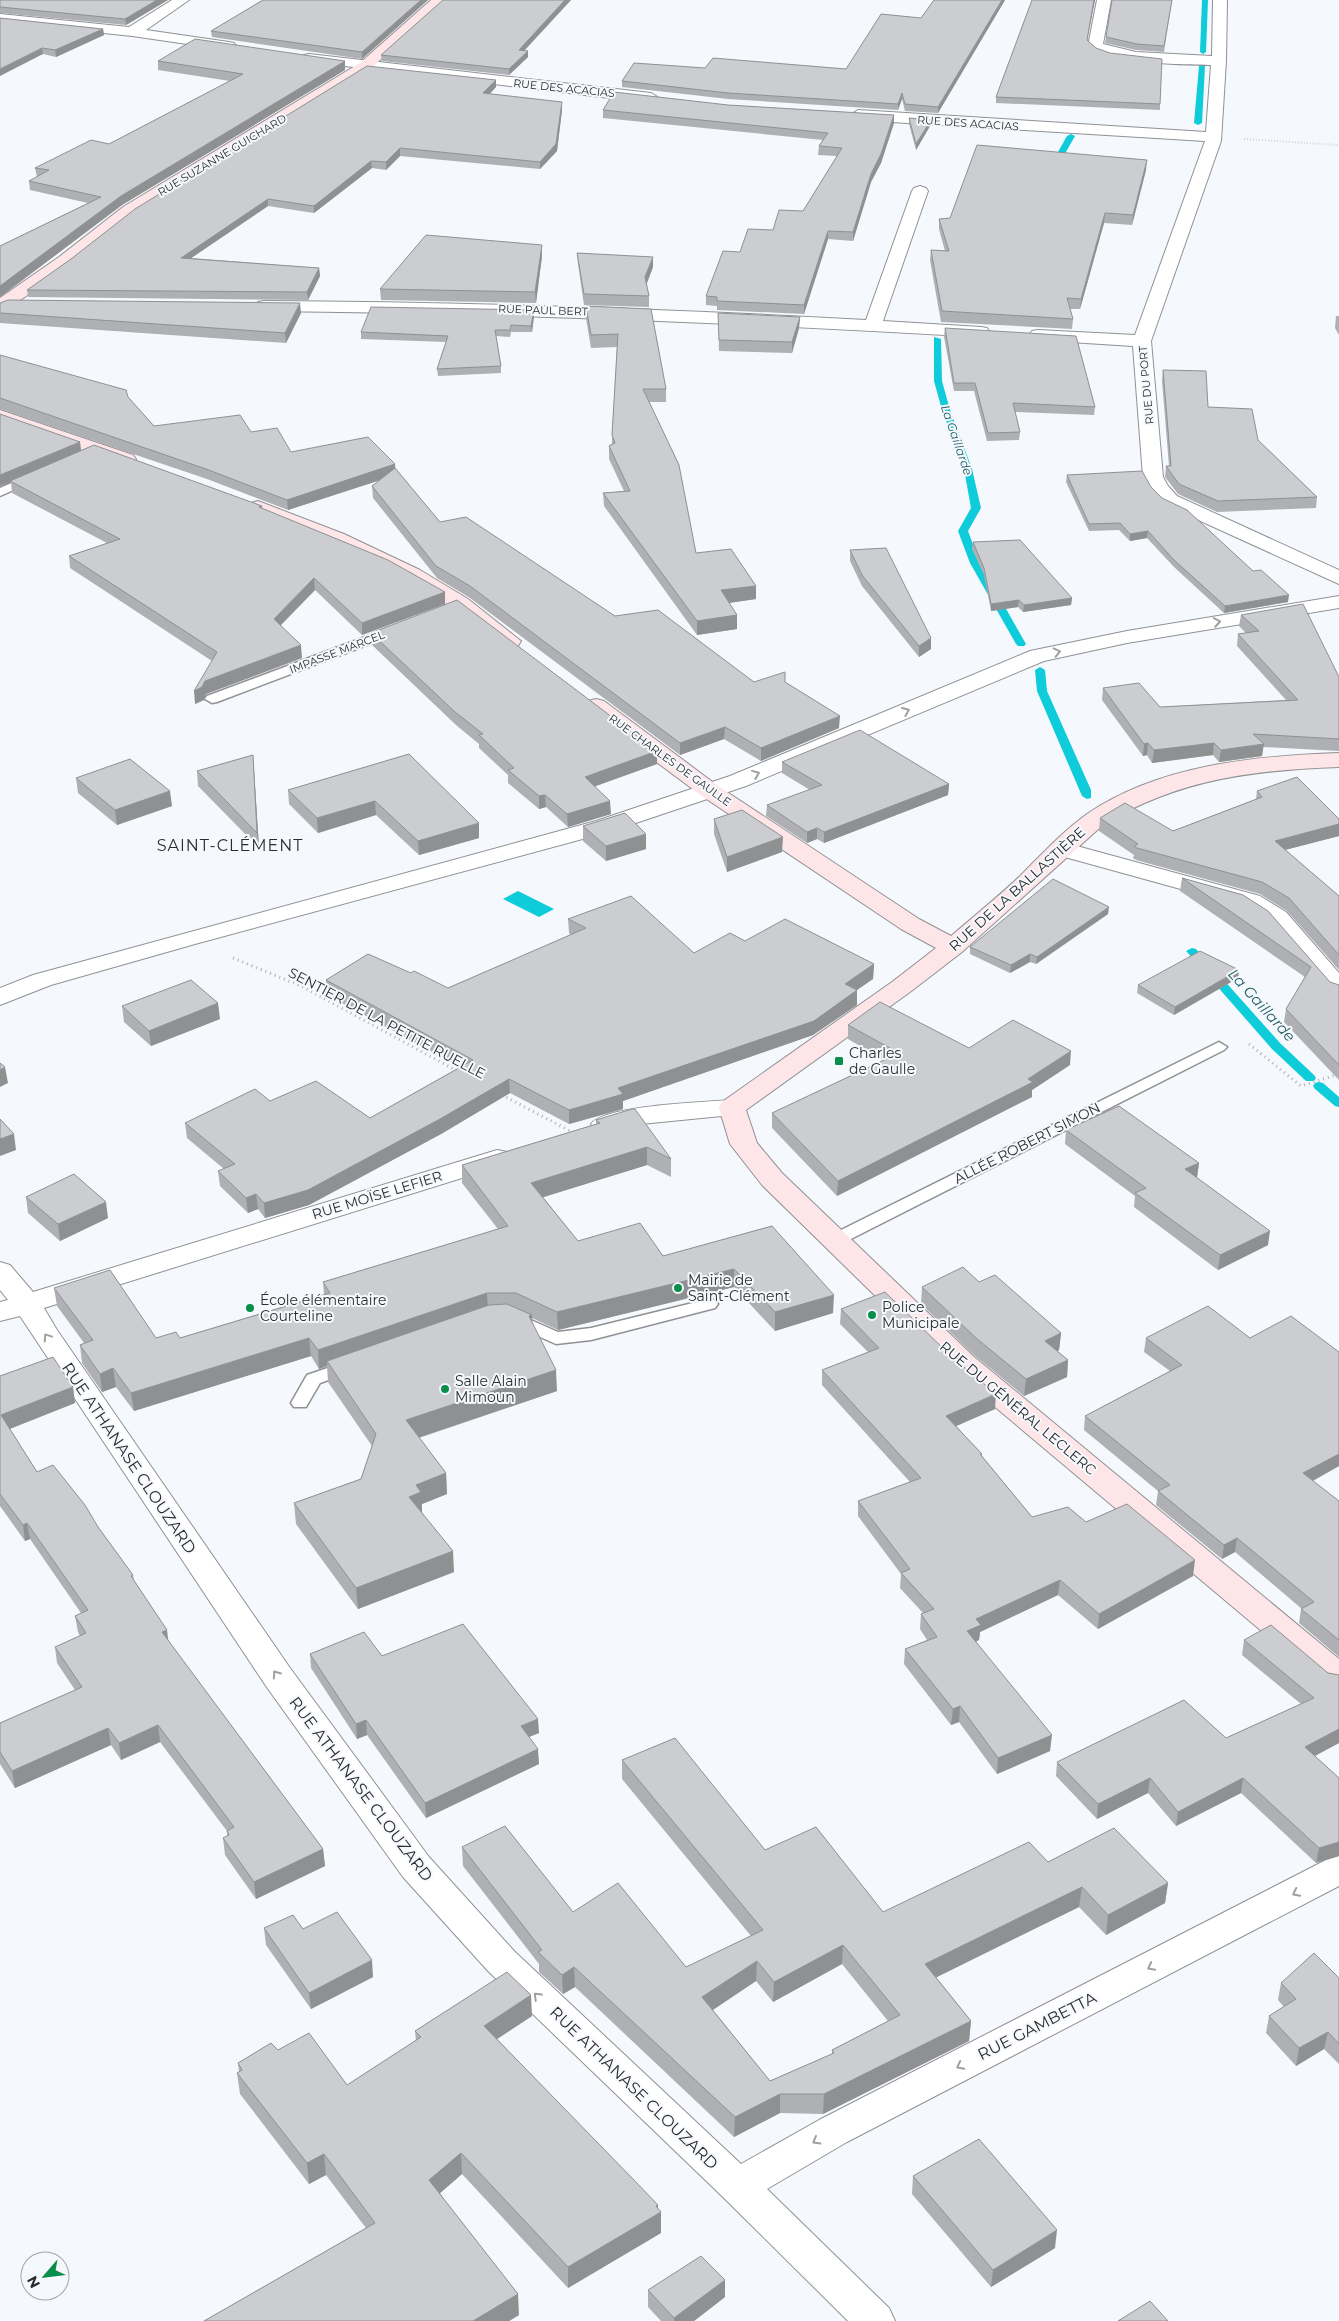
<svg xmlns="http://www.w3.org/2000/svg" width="1339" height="2321" font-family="Montserrat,sans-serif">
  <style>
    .water { fill: #0eccd9 }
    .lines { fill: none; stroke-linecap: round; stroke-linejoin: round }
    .stream { fill: #0eccd9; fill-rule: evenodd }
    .lane-casing { stroke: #8f9195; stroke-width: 3 }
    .street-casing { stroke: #8f9195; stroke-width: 2 }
    .secondary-casing { stroke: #8f9195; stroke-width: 2 }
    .path-far1 { stroke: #aeb0b3; stroke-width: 2; stroke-dasharray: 0.5 2.5; stroke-linecap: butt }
    .path { stroke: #aeb0b3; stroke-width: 3; stroke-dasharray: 1 4; stroke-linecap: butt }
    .lane { fill: #fff; fill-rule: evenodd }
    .street { fill: #fff; fill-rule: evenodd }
    .secondary { fill: #fee5e7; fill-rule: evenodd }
    .wall { fill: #afb0b4; fill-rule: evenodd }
    .shaded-wall { fill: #8e9092 }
    .building { fill: #cbcdd1; stroke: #8e9092; fill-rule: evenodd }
    .oneway { stroke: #a0a0a0 }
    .poi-dot { fill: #098e4b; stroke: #f5f8fc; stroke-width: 2 }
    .labels { text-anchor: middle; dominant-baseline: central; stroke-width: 4; stroke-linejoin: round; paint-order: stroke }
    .far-street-label { font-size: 11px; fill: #2b2c2d; stroke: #f5f8fc }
    .far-water-label { font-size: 12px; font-style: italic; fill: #1b5c61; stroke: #f5f8fc }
    .street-label { font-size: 14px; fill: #2b2c2d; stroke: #f5f8fc }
    .poi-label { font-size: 14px; fill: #2b2c2d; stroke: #f5f8fc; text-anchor: start }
    .water-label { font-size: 15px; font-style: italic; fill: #1b5c61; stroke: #f5f8fc }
    .quarter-label { font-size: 16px; letter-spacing: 1px; fill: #2b2c2d; stroke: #f5f8fc }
    .near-street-label { font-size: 16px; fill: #2b2c2d; stroke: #f5f8fc }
  </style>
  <rect width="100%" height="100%" fill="#f5f8fc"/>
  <!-- water -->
  <path class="water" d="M518,891l36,18 -15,8 -36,-18z"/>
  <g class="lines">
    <!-- stream -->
    <g class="stream">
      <path d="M1202,0h6l-2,52 -3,2 -3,-2z"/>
      <path d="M1202,64l3,2 -3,57 -4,2 -4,-2 5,-57z"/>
      <path d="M1071,134l4,2 -17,30 -7,2 -1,-2 17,-30z"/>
      <path d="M934,337l7,2 1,42 8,29 22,59 9,39 -13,23 12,32 46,81 -2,2h-6l-2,-2 -46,-81 -12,-32 13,-23 -7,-39 -22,-59 -8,-29z"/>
      <path d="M1040,667l5,3 2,21 44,99v8l-4,1 -5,-3 -45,-105 -2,-21z"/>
      <path d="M1192,948l4,1 84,94 34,32 2,3 -2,3h-8l-34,-32 -84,-96 -2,-2z"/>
      <path d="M1319,1082l4,1 16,14v10l-4,-1 -20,-17 -2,-3 2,-3z"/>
    </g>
    <defs>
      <g id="lane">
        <path d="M30,475l4,2v4l-34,15v-8z"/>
        <path d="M392,627l6,4 -2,3 -179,68 -5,1 -7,-4 2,-3z"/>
        <path d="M1219,1042l8,5 -3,3 -383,194h-12l-2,-4 2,-4z"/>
        <path d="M709,1299l6,1 3,4 -3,4 -124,32 -35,4 -45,-20 -3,-4 3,-4 6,-2 41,18 33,-4z"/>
        <path d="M348,1361l6,2 3,4 -3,4 -34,12 -14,24h-12l-3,-4 16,-28z"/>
      </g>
      <g id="street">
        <path d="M172,0h17l-43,30 83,12 5,1 2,3 -2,3 -5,1 -97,-14 -132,-14v-8l129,13z"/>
        <path d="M1097,0h14l-8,44 33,8 76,4 1,-56h14l-1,61 -5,80 -70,200 12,136 5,9 9,10 162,74v14l-176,-80 -11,-11 -9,-16 -10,-131 -95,-6 -6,-1 -3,-4 3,-4 6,-1 97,5 70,-194 -347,-21 -8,-5 8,-5 348,22 5,-67c-24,-1 -109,0 -123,-19z"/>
        <path d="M309,54l342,39 8,5 -8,5 -347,-42 -2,-3 2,-3z"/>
        <path d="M920,186l6,2 2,3 -45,130 98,6 6,1 3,4 -3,4 -6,1c-239,-14 -478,-24 -717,-26l-6,-1 -3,-4 3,-4 6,-1c201,1 401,8 602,19l46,-129 2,-3z"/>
        <path d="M1339,596v12l-212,35 -83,18 -298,125 -134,45 -417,113 -144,41 -51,20v-17l33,-13 563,-154 134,-45 300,-125 97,-20z"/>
        <path d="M1062,842l198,54 26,16 53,61v24l-9,-3 -62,-72 -26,-16 -188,-52 -4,-5 4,-5z"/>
        <path d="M732,1100l10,2 3,6 -3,6 -111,11 -26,7 -10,-2 -4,-6c14,-19 115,-22 141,-24z"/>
        <path d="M497,1150l10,2 4,6 -4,6 -463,144 13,22 233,338 139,189 85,94 227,213 78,-44 507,-260 13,-4v30l-492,256 -80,47 122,119 6,13h-47l-124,-123 -236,-227 -85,-94 -137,-191 -246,-370 -20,5v-19l8,-2 -8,-10v-28l10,3 23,27z"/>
      </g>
      <g id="secondary">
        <path d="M431,0h16l-77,69 -235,146 -64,50 -65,45 -6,1v-13l59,-41 64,-50 237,-144z"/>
        <path d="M0,410l133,45 3,4 -3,4h-14l-119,-41z"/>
        <path d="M258,501l86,33 76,36 48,29 53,42 -3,5 -8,1 -8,-1c-77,-64 -158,-99 -251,-135l-3,-4 3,-4z"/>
        <path d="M596,699l8,2 114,85 201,133 32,17c23,-20 47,-39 69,-60 21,-21 42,-44 67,-62 72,-49 167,-58 252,-61v14c-85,3 -160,12 -235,57l-142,128 -52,40 -164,118 11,33 25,30 191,183 366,303v30l-12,-3 -376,-316 -189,-185 -32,-41 -11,-36 3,-6 170,-120 44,-34 -35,-19 -199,-133 -114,-85 -3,-5 3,-5z"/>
      </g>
    </defs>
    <!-- lane casing -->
    <use href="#lane" class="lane-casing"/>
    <!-- street casing -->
    <use href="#street" class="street-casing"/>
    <!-- secondary casing -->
    <use href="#secondary" class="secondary-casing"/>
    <!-- path-far1 -->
    <path class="path-far1" d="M1244,139l95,6"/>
    <!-- path -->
    <g class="path">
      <path d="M233,958l68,28 158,86"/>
      <path d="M1249,1044l52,42 38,-12"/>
      <path d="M502,1095l70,37"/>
    </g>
    <!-- lane -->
    <use href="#lane" class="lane"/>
    <!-- street -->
    <use href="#street" class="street"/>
    <!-- secondary -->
    <use href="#secondary" class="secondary"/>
  </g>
  <!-- wall -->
  <g class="wall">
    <path d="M0,0h168l-42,25 -126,-12z"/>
    <path d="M263,0h165l-66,59 -150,-22 -1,-6z"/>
    <path d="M571,0l-46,50 3,1v6l-19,18 -127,-14 -1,-6z"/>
    <path d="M1005,0l-67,113 -33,-2 -3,-12 -4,11 -170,-11 -106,-12v-6l83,-13 141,1 75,-51z"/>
    <path d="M1095,0l-8,40 73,64v6l-164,-7v-6z"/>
    <path d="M1172,0l-8,52 -28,-2 -31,-7 1,-6z"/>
    <path d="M0,18l103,11 1,6 -48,22 -13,-3z"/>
    <path d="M158,61l187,9 -223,135 -122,92v-51l88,-43 -58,-13 -1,-9 8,-4 -2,-9 74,-24 121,-63 -72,-11z"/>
    <path d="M496,80v7l-6,7 72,16 -5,41 -17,18 -140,-13 -14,14 -14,-2 -58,45 -46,-7 -77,52 128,10 1,8 -12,24 -280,-3 -1,-7z"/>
    <path d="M728,105l166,10v8l-13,40 -10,19 -18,59 -25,-2 -24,75 -87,-4v-4l-11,-1v-9l34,-44 63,-41 34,-55 -19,-1 1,-9 4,-6 -220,-22v-8z"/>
    <path d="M909,118l22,2 -1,6 -14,24 -7,-26z"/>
    <path d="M1146,170l-14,55 -28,-2 -24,86h-10l3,10 -1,10 -131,-7 -11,-62 1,-10 14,1 -6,-22v-10l11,-1z"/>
    <path d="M577,253l76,14 -7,18 3,11v11l-65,-2 -6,-41z"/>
    <path d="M542,256l-6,47 -155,-3 -1,-11z"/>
    <path d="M0,303l301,10 -15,30 -286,-20z"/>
    <path d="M586,306l65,3 15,80v13h-17l47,151 60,33v13l-27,4 8,12v14l-40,6 -93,-129 -1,-13 21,-2 -15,-32v-13l3,-2v-9l5,-88 -26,1 -5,-30z"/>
    <path d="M534,310v6l-2,16h-21l-1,5 -14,-1 5,30v7l-63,3 -1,-7 9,-27 -85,-3v-7z"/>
    <path d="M718,313l82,4 -1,11 -7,25 -73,-2z"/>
    <path d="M1336,316h3v19l-4,-7z"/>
    <path d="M945,328l150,79 -1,8 -79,-3 5,20 -1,8 -32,1 -13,-50h-20l-10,-54z"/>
    <path d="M0,355l128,42 26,29 97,6 40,20 104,16 45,54 175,94 139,66h31l54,46 -78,33 -37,-22 -44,16 -210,-157 -33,-20 -64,-80 -1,-12 8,-6 -92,30 -81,-31 -207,-70z"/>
    <path d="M1163,370l45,37 50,33 59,57 -1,11 -99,4 -39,-18 -13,-17 1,-11h3l-7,-85z"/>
    <path d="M80,442l1,9 181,55 1,3 182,83v12l-83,31 -47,-45 -34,35 21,33 -96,36 -2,6 -9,4 17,-43 -142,-93 -1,-12 38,-13 -95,-50 -1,-11 -11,4z"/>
    <path d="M1067,475l84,12 11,11 91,73 35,31 -64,11 -50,-46 -27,-29 -17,3 -11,-11 -30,1 -23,-49z"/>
    <path d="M973,542l99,56 -1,7 -48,7 -5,-5 -27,4 -7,-36 -12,-26z"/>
    <path d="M850,550l81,99 -12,8 -57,-71 -12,-25z"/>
    <path d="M1241,615l98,62v74l-76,-4 -1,9 -43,6 -6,-7 -61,8 -5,-8 -4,1 -41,-56 1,-12 57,19 126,-7 -49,-54 1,-12 8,-1 -7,-7z"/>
    <path d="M371,633l286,118v13l-62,22 16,28 -43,13 -22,-20 -7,2 -31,-26v-8l-29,-27v-4l-23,-19 -84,-80z"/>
    <path d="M409,754l70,84 -60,17 -43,-40 -58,18 -29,-29 -1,-14z"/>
    <path d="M253,755l1,15 5,78 -61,-62 -1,-15z"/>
    <path d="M782,762l167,22 -1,11 -124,48 -7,-4 -10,4 -41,-27 1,-11 43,-15 -28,-17z"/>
    <path d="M76,778l96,28 -55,19 -39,-32z"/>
    <path d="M1257,791l82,28v17l-54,14 54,46v74l-52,-59 -27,-17 -124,-34 -3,-2 1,-3 -35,-24 1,-13 73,13 83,-32z"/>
    <path d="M714,819l68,33 -55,20 -13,-38z"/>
    <path d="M583,826l63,23 -40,12 -23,-20z"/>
    <path d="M1182,878l61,17 87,87 9,3v95l-55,-58 2,-13 19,-32 -125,-86z"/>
    <path d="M1108,914l-72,50 -6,-2 -20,11 -40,-19v-7z"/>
    <path d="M568,919l126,34 51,-12 129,23 -1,15 -16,11v15l-44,30 -190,66v8l-54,15 -59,-31 -69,41 -132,71 -44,13 -7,-9 -10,4 -28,-27 -2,-15 6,-2 -37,-31 -2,-15 85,-22 100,17 90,-51 -133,-72 -1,-15 85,-7 37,15 123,-53 -2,-2z"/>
    <path d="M1239,970l-1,8 -64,37 -37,-22 1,-8z"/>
    <path d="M122,1006l98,13 -69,27 -27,-24z"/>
    <path d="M848,1025l121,23 101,17 -38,25v7l-195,99 -65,-68v-15l112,-53 -36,-21z"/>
    <path d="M596,1120l75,39v18l-24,-12 -104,32 35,44 85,15 109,-30 61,87 -58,18 -41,-44 -176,43 -26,-12v5l25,68 -138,47 27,35 1,21 -25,10v8l32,60 -96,37 -62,-85 -2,-21 67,-24 11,-33 -44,-64 -1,-16 -8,3 -8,-13 -177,55 -18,-24 -14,5 -20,-29 -2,-18 4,-2 -27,-37 -3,-18 102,50h24l144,-44 -1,-12 175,-53 -36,-46v-18l134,-41z"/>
    <path d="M1066,1130l133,33 -2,14h-1l72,68 -50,25 -84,-63 1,-11 -70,-52z"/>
    <path d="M26,1197l82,21 -48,23 -32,-28z"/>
    <path d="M979,1282l82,51 -2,17 -2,1 11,9 -1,17 -43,19 -50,-41 -53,-51 1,-17z"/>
    <path d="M841,1309l154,100 -39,17 26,28v2l50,61 54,5 107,54 -95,53 -40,-34 -78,37 -1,8 -3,2 74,109 -53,23 -38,-52 -8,3 -47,-61 1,-15 22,-9 -7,-11 1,-15 2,-1 -23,-25 1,-14 -43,-58v-15l52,-19 -88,-97v-15l46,-18 -28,-28z"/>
    <path d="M1146,1338h104l89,14v114l-26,15 26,20v156l-40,-34 2,-14h1l-67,-57 -13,7 -66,-54 2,-14 -74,-61 1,-14 85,-45 -26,-19z"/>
    <path d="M0,1376l73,11 2,16 -65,26 27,43 61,55 35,48 1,5 35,62 154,207 2,17 -69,33 -31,-44 -2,-17 4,-2v-5l-67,-89 -39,18 -10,-15 -96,43 -15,-24v-41l75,-33 -18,-27 -2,-16 25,-11 -2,-4 -3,-16 6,-3 -51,-74 -5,2 -25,-35z"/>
    <path d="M1244,1640l84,33 11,2v68l-24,13 24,22 -23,85 -75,-70 -65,33 -28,-33 -51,26 -41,-43 1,-14 169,-24 75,-34 -59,-49z"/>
    <path d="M310,1654l72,2 157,77 -10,4 10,27 -113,54 -59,-83 -10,4 -46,-71z"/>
    <path d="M622,1760l143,90 118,62 165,-50 120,21 -3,20 -59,32 -27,-28 -143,70 35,44 -2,20 -146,73 -43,-1 -46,24 -159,-150 -12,7 -24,-22v-8l-76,-98 -1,-19 111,65 113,55 65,-31 -129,-157zM842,1964l46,57 -56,29v4l-62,27 -57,-71 43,-29 17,21z"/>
    <path d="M264,1928l39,1 70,48 -62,32 -45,-64z"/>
    <path d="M1339,1978v86l-15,-15 -28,17 -30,-33 3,-17 15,-9 -6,-7 3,-17z"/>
    <path d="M532,2016l-35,23 164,173v21l-93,55 -106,-114 -22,19 79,122 -10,6h-305l162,-93 -40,-53 -17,9 -69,-90 -3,-21 2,-1 -1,-9 40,-13 69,35 69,-44 -1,-10z"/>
    <path d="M913,2176l142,72 -64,39 -79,-93z"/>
    <path d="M648,2290l77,7 -31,24h-33l-13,-14z"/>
  </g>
  <!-- shaded-wall -->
  <g class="shaded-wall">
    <path d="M157,0h11l-42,25 -1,-6z"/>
    <path d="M421,0h7l-66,59v-7z"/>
    <path d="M565,0h6l-52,56v-6z"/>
    <path d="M1002,0h3l-67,113v-6z"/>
    <path d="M1094,0h1l-9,46 1,-6z"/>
    <path d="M103,29l1,6 -48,22 -1,-7z"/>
    <path d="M42,48l1,6 -43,22v-7z"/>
    <path d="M528,51v6l-19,18v-6z"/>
    <path d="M345,61v9l-223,135 -122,92v-11l121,-90z"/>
    <path d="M496,80v7l-13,13v-7z"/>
    <path d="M902,93v6l-4,11v-6z"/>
    <path d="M562,102v8l-5,41 -17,18v-7z"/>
    <path d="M894,115v8l-13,40 -10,19 -18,59v-9l18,-58z"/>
    <path d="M931,120l-1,6 -14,24v-6z"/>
    <path d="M400,148v8l-14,14v-8z"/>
    <path d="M1147,160l-1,10 -14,55 1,-10z"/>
    <path d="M371,161l1,7 -58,45v-7z"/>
    <path d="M268,199v7l-87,59v-7z"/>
    <path d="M1105,213l-1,10 -24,86 1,-10z"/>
    <path d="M828,231v8l-24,75v-9z"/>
    <path d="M542,245v11l-6,47 -1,-11z"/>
    <path d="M653,257v10l-8,21v-11z"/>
    <path d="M319,268l1,8 -12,24 -1,-8z"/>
    <path d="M300,303l1,10 -15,30 -1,-10z"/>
    <path d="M534,310v6l-2,16 -1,-6z"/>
    <path d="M800,317l-1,11 -7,25v-11z"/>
    <path d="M80,442l1,10 -71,29 1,1 -11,4v-11z"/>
    <path d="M395,464l1,11 -108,35 -1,-10z"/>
    <path d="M1148,531l-1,7 -17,3v-7z"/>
    <path d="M314,578l1,12 -40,41 -1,-12z"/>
    <path d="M756,586v13l-35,5v-14z"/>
    <path d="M445,592v12l-83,31v-12z"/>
    <path d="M1289,595l-1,7 -64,11 1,-7z"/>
    <path d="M1072,598l-1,7 -48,7 1,-7z"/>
    <path d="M1019,600l-1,7 -27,4v-7z"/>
    <path d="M737,615v14l-40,6v-14z"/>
    <path d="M931,638v11l-12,8v-11z"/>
    <path d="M301,645l1,13 -96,36 -2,6 -9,4 -1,-13 11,-10z"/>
    <path d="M840,716l-1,12 -78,33v-13z"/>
    <path d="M725,727l-1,12 -44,16v-12z"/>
    <path d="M1148,743l-1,12 -4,1 1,-12z"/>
    <path d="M1214,743l-1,12 -61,8 2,-13z"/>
    <path d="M1264,744l-2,12 -43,6 2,-12z"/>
    <path d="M657,751v13l-72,26v-13z"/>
    <path d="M253,755l1,15 5,78 -2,-15z"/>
    <path d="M949,784l-1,11 -124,48v-11z"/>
    <path d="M170,791l2,15 -55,19 -2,-15z"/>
    <path d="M545,795l1,12 -7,2v-13z"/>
    <path d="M375,801l1,14 -58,18 -1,-15z"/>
    <path d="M610,801l1,13 -43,13 -1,-13z"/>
    <path d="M479,823v15l-60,17 -1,-14z"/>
    <path d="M1339,824v12l-66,17 2,-12z"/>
    <path d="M817,828v11l-10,4v-11z"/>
    <path d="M646,834v15l-40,12v-15z"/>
    <path d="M783,837l-1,15 -55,20v-15z"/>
    <path d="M1109,907l-1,7 -72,50 1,-7z"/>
    <path d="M1030,954v8l-20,11 1,-8z"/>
    <path d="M874,964l-1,15 -28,19v-14z"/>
    <path d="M1239,970l-1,8 -64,37 1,-8z"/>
    <path d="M857,990v15l-44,30 -190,66v8l-54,15v-14l49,-22z"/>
    <path d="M218,1003l2,16 -69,27 -2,-15z"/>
    <path d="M1071,1051l-1,14 -38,25v7l-195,99 1,-15 190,-102z"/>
    <path d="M5,1067l3,16 -8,4v-17z"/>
    <path d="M509,1079l1,14 -69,41 -132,71 -44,13 -1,-15z"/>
    <path d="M14,1134l2,16 -16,6v-17z"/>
    <path d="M647,1147v18l-116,36v-18z"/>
    <path d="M1199,1163l-2,14 -14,7 2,-15z"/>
    <path d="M256,1194l2,15 -10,4 -2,-15z"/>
    <path d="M106,1202l2,16 -48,23 -2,-17z"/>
    <path d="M1270,1231l-2,14 -50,25 2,-15z"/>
    <path d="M734,1269v18l-176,43 -1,-18z"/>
    <path d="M487,1293l1,18 -161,50v5l-8,3 -1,-19z"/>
    <path d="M834,1295l-1,18 -58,18v-19z"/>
    <path d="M532,1315l1,21 -4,-20z"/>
    <path d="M1061,1333l-2,17 -15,8 1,-17z"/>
    <path d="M309,1338l2,18 -177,55 -3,-18z"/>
    <path d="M1068,1360l-1,17 -43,19 2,-17z"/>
    <path d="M113,1368l3,19 -14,5 -2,-18z"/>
    <path d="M556,1370l1,21 -149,50 -2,-21z"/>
    <path d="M73,1387l2,16 -71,28 -3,-16z"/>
    <path d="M996,1394l-1,15 -50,22 1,-15z"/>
    <path d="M1339,1454v12l-38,21 2,-14z"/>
    <path d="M446,1473l1,21 -25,10v9l-13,-16 7,-12z"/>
    <path d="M27,1523l3,16 -5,2 -2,-16z"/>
    <path d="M1237,1538l-2,14 -13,7 2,-14z"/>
    <path d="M453,1551l1,21 -96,37 -2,-21z"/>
    <path d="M1195,1560l-2,16 -95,53 1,-15z"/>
    <path d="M1060,1580l-2,15 -78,37 -1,8 -13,6 1,-15 9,-12z"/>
    <path d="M167,1630l2,16 -7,-14z"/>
    <path d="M960,1706l-1,16 -8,3 2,-16z"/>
    <path d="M538,1719l1,14 -18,7v-14z"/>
    <path d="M366,1720l1,15 -10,4 -1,-15z"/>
    <path d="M158,1725l2,17 -39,18 -2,-17z"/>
    <path d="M108,1728l3,17 -96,43 -3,-17z"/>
    <path d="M1339,1729v14l-36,19 2,-15z"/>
    <path d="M1052,1735l-2,16 -53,23 1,-16z"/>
    <path d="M538,1749l1,15 -113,54 -1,-15z"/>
    <path d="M1150,1778l-2,15 -51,26 1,-15z"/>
    <path d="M1243,1778l-2,15 -65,33 2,-14z"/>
    <path d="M1339,1842v14l-23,7 3,-15z"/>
    <path d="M323,1849l2,17 -69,33 -2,-17z"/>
    <path d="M1168,1883l-3,20 -59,32 2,-20z"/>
    <path d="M1082,1887l-3,20 -156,77 2,-20z"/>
    <path d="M843,1945l-1,19 -69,38 1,-20z"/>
    <path d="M372,1960l1,17 -62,32 -2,-16z"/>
    <path d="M757,1961l-1,20 -54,36v-20z"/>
    <path d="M574,1967l1,20 -12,7 -1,-19z"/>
    <path d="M531,1995l1,21 -47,31 -1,-21z"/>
    <path d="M971,2021l-2,20 -146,73 1,-20z"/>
    <path d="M1328,2032l-4,17 -28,17 3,-18z"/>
    <path d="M780,2094v19l-46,24 1,-20z"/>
    <path d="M461,2153l1,21 -31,27 -2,-21z"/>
    <path d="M324,2154l2,21 -17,9 -2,-21z"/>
    <path d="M658,2205v9l3,-2v21l-93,55v-21z"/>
    <path d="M1057,2230l-2,18 -64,39 2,-17z"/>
    <path d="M725,2280v17l-31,24h-20v-3z"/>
    <path d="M518,2294l1,21 -10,6h-36z"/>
  </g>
  <!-- building -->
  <g class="building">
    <path d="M0,0h157l-32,19 -125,-12z"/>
    <path d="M263,0h158l-59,52 -151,-21z"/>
    <path d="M443,0h122l-46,50 9,1 -19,18 -128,-14z"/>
    <path d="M934,0h68l-64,107 -33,-3 -3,-11 -4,11 -170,-11 -106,-12 12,-18 71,5 8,-10 133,11 35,-55 40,4z"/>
    <path d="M1032,0h62l-7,40 9,8 14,5 52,6 -2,45 -164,-7z"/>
    <path d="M1112,0h60l-8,46 -27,-2 -31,-7z"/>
    <path d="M0,18l103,11 -48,21 -13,-2 -42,21z"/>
    <path d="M195,39l150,22 -224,135 -121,90v-40l101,-49 -72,-16 20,-11 -14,-2 56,-28 18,4 134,-70 -85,-13z"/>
    <path d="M367,66l129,14 -13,13 79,9 -6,42 -16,18 -140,-14 -14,14 -15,-1 -57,45 -46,-7 -87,59 138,10 -12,24 -280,-2 44,-31 64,-50z"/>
    <path d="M614,92l114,13 166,10 -13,39 -10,20 -18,58 -25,-1 -24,74 -87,-4v-4l-11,-1 17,-45 17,1 8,-23 25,1 6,-20 24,1 39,-63 -23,-2 9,-13 -225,-23z"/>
    <path d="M909,118l22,2 -15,24z"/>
    <path d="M977,145l170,15 -14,55 -28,-2 -24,86 -14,-1 6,21 -131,-8 -11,-61 18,1 -10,-32 11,-1z"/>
    <path d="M426,235l116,10 -7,47 -155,-3z"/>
    <path d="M577,253l76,4 -8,20 4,19 -65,-2z"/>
    <path d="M8,300l292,3 -15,30 -285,-20v-10z"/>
    <path d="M586,306l65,3 15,80h-23l36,76 17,88 35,-4 25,37 -35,4 16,25 -40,6 -94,-128 27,-2 -21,-45 6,-3 -3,-8 6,-101 -27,1z"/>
    <path d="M371,307l163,3 -3,16 -20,-1 -1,5h-15l6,36 -64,3 11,-33 -87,-4z"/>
    <path d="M718,313l82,4 -8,25 -73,-2z"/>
    <path d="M945,328l131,8 19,71 -82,-4 7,29 -32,1 -13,-50h-21z"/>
    <path d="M0,355l126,35 2,7 26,29 86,-11 11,17 26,-4 14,24 77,-15 27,27 -108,36 -81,-31 -206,-71z"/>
    <path d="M1163,370l43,1 2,36 44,2 6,31 59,57 -99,4 -39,-17 -13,-18h5z"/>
    <path d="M0,414l80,28 -80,33z"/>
    <path d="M94,445l168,61 -3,1 129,53 57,32 -83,31 -48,-45 -40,41 27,26 -96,36 -3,6 -8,4 23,-39 -148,-96 51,-17 -110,-58z"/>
    <path d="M395,468l45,54 26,-5 149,99 43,-6 96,72 31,-10v10l55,34 -79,32 -36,-21 -45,16 -210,-157 -34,-20 -64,-80z"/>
    <path d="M1142,471l9,16 11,11 25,12 66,61 8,-1 28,25 -64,11 -51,-46 -26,-29 -18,3 -10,-11 -31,1 -22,-49z"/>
    <path d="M1020,540l52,58 -48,7 -5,-5 -28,4 -7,-36 -11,-26z"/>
    <path d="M886,548l45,90 -12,8 -57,-71 -12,-25z"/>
    <path d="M457,600l200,151 -72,26 25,24 -43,13 -22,-19 -6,1 -31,-26 6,-2 -35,-33 4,-1 -28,-22 -84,-79z"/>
    <path d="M1303,604l36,73v62l-86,-5 11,10 -43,6 -7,-7 -60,7 -6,-7 -4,1 -41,-56 36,-5 21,24 138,-7 -60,-66 21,-3 -18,-16z"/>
    <path d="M860,730l89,54 -125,48 -7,-4 -10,4 -40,-27 55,-20 -40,-23z"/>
    <path d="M409,754l70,69 -61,18 -43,-40 -58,17 -29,-28z"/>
    <path d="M253,755l4,78 -60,-62z"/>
    <path d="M130,759l40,32 -55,19 -39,-32z"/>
    <path d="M1297,777l42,42v5l-64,17 64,55v59l-50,-57 -27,-16 -125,-34 -3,-2 4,-2 -38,-26 25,-15 48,28 89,-34 -5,-6z"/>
    <path d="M742,810l41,27 -56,20 -13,-38z"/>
    <path d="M625,813l21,21 -40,12 -23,-20z"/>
    <path d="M1182,878l61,17 25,16 62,71 9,3v80l-53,-56 25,-42z"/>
    <path d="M1053,879l56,28 -72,50 -7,-3 -19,11 -41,-18z"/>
    <path d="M631,896l63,57 36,-20 15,8 40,-22 89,45 -29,20 12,6 -43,31 -196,67 5,6 -54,16 -60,-31 -69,40 -132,71 -44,13 -8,-9 -10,4 -28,-27 17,-7 -50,-41 70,-34 15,12 46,-20 54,37 103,-58 -147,-80 42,-26 43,19 3,-2 34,17 138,-60 -18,-9z"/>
    <path d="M1200,951l39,19 -64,37 -37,-22z"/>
    <path d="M191,980l27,23 -69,28 -27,-25z"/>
    <path d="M880,1002l89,46 44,-28 58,31 -43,28 5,3 -195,99 -66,-68 127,-60 -51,-28z"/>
    <path d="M0,1063l5,4 -5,3z"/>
    <path d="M1119,1106l80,57 -14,6 85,62 -50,24 -85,-62 11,-5 -80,-58z"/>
    <path d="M632,1109h3l36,50 -24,-12 -116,36 47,58 62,-18 23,33 109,-30 62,69 -59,17 -41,-43 -177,43 -41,-19h-29l-169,57 -9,-12 -178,55 -18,-25 -13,6 -20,-29 13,-5 -39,-52 56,-18 46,68 20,-6 4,6 150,-45 -7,-11 185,-56 -46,-61 138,-42 -4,-3z"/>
    <path d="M0,1119l14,15 -14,5z"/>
    <path d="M74,1174l32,28 -48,22 -32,-27z"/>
    <path d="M963,1267l16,15 16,-7 66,58 -16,8 23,19 -42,19 -50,-41 -54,-51z"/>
    <path d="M885,1292l66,64 45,38 -50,22 36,38h-2l52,63 36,-10 18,15 41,-18 68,56 -96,54 -39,-34 -84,39 5,6 -14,6 85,104 -54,23 -38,-52 -7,3 -48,-60 32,-12 -16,-23 13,-5 -33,-36 9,-4 -52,-68 63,-23 -99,-108 57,-22 -38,-39z"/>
    <path d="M507,1304l25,11 -3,1 27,54 -150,50 40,53 -30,12 5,7 -12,5 44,54 -97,37 -62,-85 67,-24 15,-45 -49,-73 162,-56z"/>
    <path d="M1208,1306l42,32 41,-22 48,36v102l-36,19 36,28v139l-38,-31 13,-7 -77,-64 -13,7 -66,-54 12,-6 -85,-69 97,-51 -36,-27z"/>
    <path d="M53,1357l20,30 -72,28 36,57 16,-7 32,40 13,22 35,48 -2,1 36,54 -5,2 161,217 -69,33 -31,-44 6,-3 -2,-4 7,-4 -76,-102 -39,18 -11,-15 -96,43 -12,-19v-29l82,-36 -27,-40 31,-14 -11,-17 13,-6 -61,-87 -4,2 -23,-31v-118z"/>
    <path d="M463,1624l75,95 -17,7 17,23 -113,54 -59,-83 -10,4 -46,-70 54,-22 18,24z"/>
    <path d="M1271,1625l57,48 11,2v54l-34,18 34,31v64l-20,6 -76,-70 -65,34 -28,-34 -52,26 -41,-42 127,-62 42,38 88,-40 -70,-58z"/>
    <path d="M675,1738l90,112 51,-23 67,85 146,-70 19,20 66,-34 54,55 -60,32 -26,-28 -157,77 46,57 -147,73h-44l-45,23 -161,-150 -12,8 -24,-23 4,-2 -80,-103 43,-21 68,86 45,-29 68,84 77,-37 -141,-170zM843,1945l57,70 -68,35 2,3 -64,28 -68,-84 55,-36 17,21z"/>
    <path d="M337,1912l35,48 -63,33 -45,-65 29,-13 10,14z"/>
    <path d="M1314,1953l25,25v66l-11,-12 -29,16 -30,-32 27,-17 -15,-16z"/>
    <path d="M507,1972l24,23 -47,31 148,152 26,27 -2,1 5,6 -93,55 -107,-114 -32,27 89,114 -45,27h-269l171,-98 -51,-69 -17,9 -70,-90 5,-3 -4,-7 33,-20 7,7 31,-17 38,52 74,-48 -6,-6z"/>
    <path d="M979,2139l78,91 -64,40 -80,-94z"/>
    <path d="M701,2256l24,24 -51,38 -26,-28z"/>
    <path d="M1150,2301l18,20h-50z"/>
  </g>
  <!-- one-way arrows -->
  <defs><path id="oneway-chevron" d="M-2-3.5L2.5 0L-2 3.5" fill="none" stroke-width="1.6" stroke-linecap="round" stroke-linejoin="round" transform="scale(1.25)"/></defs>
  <g class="oneway">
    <use href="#oneway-chevron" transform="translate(1217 622) rotate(-10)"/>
    <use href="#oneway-chevron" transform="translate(1057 652) rotate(-13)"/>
    <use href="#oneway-chevron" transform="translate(906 711) rotate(-23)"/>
    <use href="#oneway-chevron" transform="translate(756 774) rotate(-22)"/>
    <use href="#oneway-chevron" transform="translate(47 1337) rotate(-124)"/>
    <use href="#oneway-chevron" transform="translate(276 1674) rotate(-125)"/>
    <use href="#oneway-chevron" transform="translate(1296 1893) rotate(153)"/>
    <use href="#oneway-chevron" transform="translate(1151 1967) rotate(153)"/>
    <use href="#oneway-chevron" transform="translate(537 1996) rotate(-136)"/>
    <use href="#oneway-chevron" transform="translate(960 2066) rotate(153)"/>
    <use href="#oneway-chevron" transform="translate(816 2141) rotate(150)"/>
  </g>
  <!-- markers -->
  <g class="poi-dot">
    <rect x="834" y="1056" width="10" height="10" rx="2.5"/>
    <circle cx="678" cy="1288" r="5"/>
    <circle cx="250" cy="1308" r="5"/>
    <circle cx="872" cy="1315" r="5"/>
    <circle cx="445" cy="1389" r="5"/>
  </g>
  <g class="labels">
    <!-- far-street labels -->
    <g class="far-street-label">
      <text transform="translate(564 88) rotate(6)">RUE DES ACACIAS</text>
      <text transform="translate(968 123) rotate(4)">RUE DES ACACIAS</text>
      <text transform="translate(222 155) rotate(-31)">RUE SUZANNE GUICHARD</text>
      <text transform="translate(543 310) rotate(2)">RUE PAUL BERT</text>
      <text transform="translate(1146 385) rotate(-95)">RUE DU PORT</text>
      <text transform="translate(337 652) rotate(-21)">IMPASSE MARCEL</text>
      <text transform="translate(670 760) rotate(36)">RUE CHARLES DE GAULLE</text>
    </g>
    <!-- far-water labels -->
    <g class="far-water-label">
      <text transform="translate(957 440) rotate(71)">La Gaillarde</text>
    </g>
    <!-- street labels -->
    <g class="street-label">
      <text transform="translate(1017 889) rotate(-42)">RUE DE LA BALLASTIÈRE</text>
      <text transform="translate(387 1023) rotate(28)">SENTIER DE LA PETITE RUELLE</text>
      <text transform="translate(1027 1143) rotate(-27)">ALLÉE ROBERT SIMON</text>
      <text transform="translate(377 1195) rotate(-17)">RUE MOÏSE LEFIER</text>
      <text transform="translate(1018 1408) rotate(40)">RUE DU GÉNÉRAL LECLERC</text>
    </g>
    <!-- poi labels -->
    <g class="poi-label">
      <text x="849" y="1053">Charles<tspan x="849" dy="16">de Gaulle</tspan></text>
      <text x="688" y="1280">Mairie de<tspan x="688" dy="16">Saint-Clément</tspan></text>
      <text x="260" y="1300">École élémentaire<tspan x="260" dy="16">Courteline</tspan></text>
      <text x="882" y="1307">Police<tspan x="882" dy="16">Municipale</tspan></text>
      <text x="455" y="1381">Salle Alain<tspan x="455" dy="16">Mimoun</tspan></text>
    </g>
    <!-- water labels -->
    <g class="water-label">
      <text transform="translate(1262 1005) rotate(48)">La Gaillarde</text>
    </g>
    <!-- quarter labels -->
    <g class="quarter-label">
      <text x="230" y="845">SAINT-CLÉMENT</text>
    </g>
    <!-- near-street labels -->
    <g class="near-street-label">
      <text transform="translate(129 1458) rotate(56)">RUE ATHANASE CLOUZARD</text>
      <text transform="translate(361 1789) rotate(53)">RUE ATHANASE CLOUZARD</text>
      <text transform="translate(1037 2026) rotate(-27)">RUE GAMBETTA</text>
      <text transform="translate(634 2088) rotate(44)">RUE ATHANASE CLOUZARD</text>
    </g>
  </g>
  <!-- north arrow -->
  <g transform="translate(45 2276) rotate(242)"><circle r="24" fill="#f5f8fc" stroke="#a4a6a9"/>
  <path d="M0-4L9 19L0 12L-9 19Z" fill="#098e4b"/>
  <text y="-8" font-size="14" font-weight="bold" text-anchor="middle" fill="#2b2c2d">N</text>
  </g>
</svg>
